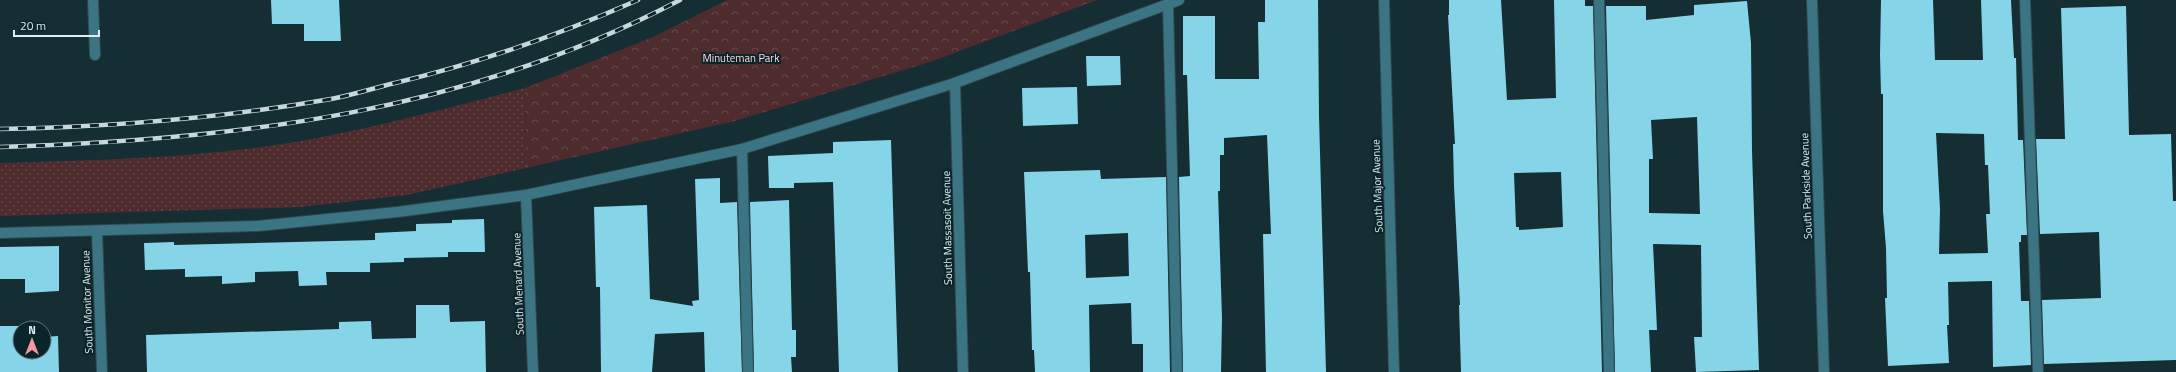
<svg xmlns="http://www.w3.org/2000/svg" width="2176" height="372" font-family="'Titillium Web',sans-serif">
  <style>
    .grass { fill: url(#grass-dots) }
    .park { fill: url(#park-crowns) }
    .building { fill: #85d4e8; fill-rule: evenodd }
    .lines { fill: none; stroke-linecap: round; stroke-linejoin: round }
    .service-casing { stroke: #30494e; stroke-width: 12 }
    .minor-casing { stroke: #30494e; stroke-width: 12 }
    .service { stroke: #3b7583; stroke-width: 10 }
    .minor { stroke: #3b7583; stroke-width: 10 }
    .rail-casing { stroke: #c7d7db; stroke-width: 4.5 }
    .rail { stroke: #0a242a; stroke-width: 3; stroke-dasharray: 9; stroke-linecap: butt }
    .labels { text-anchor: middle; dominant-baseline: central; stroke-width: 4; stroke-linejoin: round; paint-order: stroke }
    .park-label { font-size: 11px; fill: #ffd7d8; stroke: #0a242a }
    .street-label { font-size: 11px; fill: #deedf1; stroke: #0a242a }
  </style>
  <defs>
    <pattern id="grass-dots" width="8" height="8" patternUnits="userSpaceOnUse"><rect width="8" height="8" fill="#4e2b2d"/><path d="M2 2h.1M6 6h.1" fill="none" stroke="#674a4c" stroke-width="1.8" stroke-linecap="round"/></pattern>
    <pattern id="park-crowns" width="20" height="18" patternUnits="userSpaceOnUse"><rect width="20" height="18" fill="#4e2b2d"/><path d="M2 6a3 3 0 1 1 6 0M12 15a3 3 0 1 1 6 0" fill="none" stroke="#674a4c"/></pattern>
  </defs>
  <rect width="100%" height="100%" fill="#142e34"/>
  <!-- grass -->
  <path class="grass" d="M525,88l1,80 -119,27 -106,12 -301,9v-53c99,-3 198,-5 295,-21 78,-14 154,-34 230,-54z"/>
  <!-- park -->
  <path class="park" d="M727,0h370l-167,62 -199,60 -205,46 -1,-80 128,-51z"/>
  <!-- building -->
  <g class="building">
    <path d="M271,0h68l2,41h-37v-17h-32z"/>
    <path d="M1265,0h53l1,116 7,256h-60l-3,-138h8l-4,-99 -43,3v17h-4v36h-2l4,127 -1,54h-38l-4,-195 11,-1 -3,-101h-4v-59h32v63h44l-1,-57h7z"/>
    <path d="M1449,0h52l6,100 49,-2 -2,-98h31v6h8l9,366h-141l-2,-67h1l-6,-119 -1,-42h2l-7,-129h1zM1561,172l2,55 -44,3v-3h-3l-2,-54z"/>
    <path d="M1881,0h52l2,60h48l-2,-60h30l3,58h2l2,82h5l4,95h-6v7h-2l2,59h8l2,64 -38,2 -1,-86 -44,1 1,43h-2l2,38 -61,3 -3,-68h2l-1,-50 -3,-37v-117h-2l-1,-39zM1936,133l48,1 1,31h3l2,49h-4l2,39 -49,1 1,-45z"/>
    <path d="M1747,1l4,42 1,108 7,219 -63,2 -2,-35h8l-1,-92 -48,-1 4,86h-8l2,42h-36l-9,-366h40v14l48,-5v-10zM1697,117l3,97 -51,-1v-54h4l-2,-39z"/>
    <path d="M2126,6l3,129 42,-1 2,67h3v159l-132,4 -2,-64 59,-2 -2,-66 -59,2 -4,-95h29l-4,-131z"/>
    <path d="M1086,56h34l1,29 -34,1z"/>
    <path d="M1077,87l1,37 -55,2 -1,-38z"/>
    <path d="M891,140l7,232h-59l-6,-190 -39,1v5h-25l-1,-32 65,-3v-11z"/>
    <path d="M1100,170l1,9 65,-2 4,195h-27v-28h-11l-1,-41 -42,2 1,67h-55l-1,-22h-2l-2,-78h-2l-4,-100zM1128,233l1,43 -43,2 -1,-43z"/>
    <path d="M720,178v25l17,-1 5,170h-37l-1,-40 -49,2 -3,38h-51l-1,-85h-4l-2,-80 53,-2 3,94 43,7 -1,-5 7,-1 -4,-121z"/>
    <path d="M789,200l3,130h4v27h-5l1,15h-38l-4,-170z"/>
    <path d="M484,219l1,33h-37v5l-44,1v4l-34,1v9h-44l1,13 -28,1 -1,-15 -43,1v10l-33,2v-8l-37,1v-8l-40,1 -1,-27 30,-1v3l201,-5v-7l41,-2v-7l36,-1v-3z"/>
    <path d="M59,246v45l-34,2v-14h-25v-32z"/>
    <path d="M416,305h33l1,17 35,-1 1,51h-339l-1,-37 193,-6v-7l32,-1 1,18 44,-1z"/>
    <path d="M0,326h41v2h-21v24h24v-15l14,-1 1,36h-59z"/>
  </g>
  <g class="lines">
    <defs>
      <g id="service">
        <path d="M1599,0l10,372"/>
        <path d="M2025,0l13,372"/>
        <path d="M1168,4l9,368"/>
        <path d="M742,149l6,223"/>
        <path d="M0,233l258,-7 139,-14 129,-17 216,-46 213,-66 224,-83"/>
      </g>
      <g id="minor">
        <path d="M93,0l2,55"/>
        <path d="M1384,0l10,372"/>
        <path d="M1812,0l12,372"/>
        <path d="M955,83l8,289"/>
        <path d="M526,195l7,177"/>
        <path d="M97,231l5,141"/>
      </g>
    </defs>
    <!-- service casing -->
    <use href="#service" class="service-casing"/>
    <!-- minor casing -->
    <use href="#minor" class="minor-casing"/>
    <!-- service -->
    <use href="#service" class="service"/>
    <!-- minor -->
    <use href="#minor" class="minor"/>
    <defs>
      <g id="rail">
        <path d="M0,129c110,-2 222,-11 331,-30 22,-4 43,-11 64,-16 84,-20 164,-48 243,-83"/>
        <path d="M0,147c238,-7 467,-35 680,-147"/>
      </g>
    </defs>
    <!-- rail casing -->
    <use href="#rail" class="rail-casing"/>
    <!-- rail -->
    <use href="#rail" class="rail"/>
  </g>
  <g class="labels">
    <!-- park labels -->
    <g class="park-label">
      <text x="741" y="58">Minuteman Park</text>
    </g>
    <!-- street labels -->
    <g class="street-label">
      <text transform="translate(1377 186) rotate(-92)">South Major Avenue</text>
      <text transform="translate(1806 186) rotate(-92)">South Parkside Avenue</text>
      <text transform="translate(947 228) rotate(-91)">South Massasoit Avenue</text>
      <text transform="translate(518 284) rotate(-92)">South Menard Avenue</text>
      <text transform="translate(87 302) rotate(-92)">South Monitor Avenue</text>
    </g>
  </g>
  <!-- north arrow -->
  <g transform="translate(32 340)"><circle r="19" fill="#0a242a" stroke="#5f747a"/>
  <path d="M0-3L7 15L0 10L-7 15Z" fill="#f49a9f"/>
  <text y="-6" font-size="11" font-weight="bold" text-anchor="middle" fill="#deedf1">N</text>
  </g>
  <!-- scale -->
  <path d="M14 30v6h85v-6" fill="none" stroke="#deedf1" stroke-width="2"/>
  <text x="20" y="30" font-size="12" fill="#deedf1" stroke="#0a242a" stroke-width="3" paint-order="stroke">20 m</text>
</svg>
